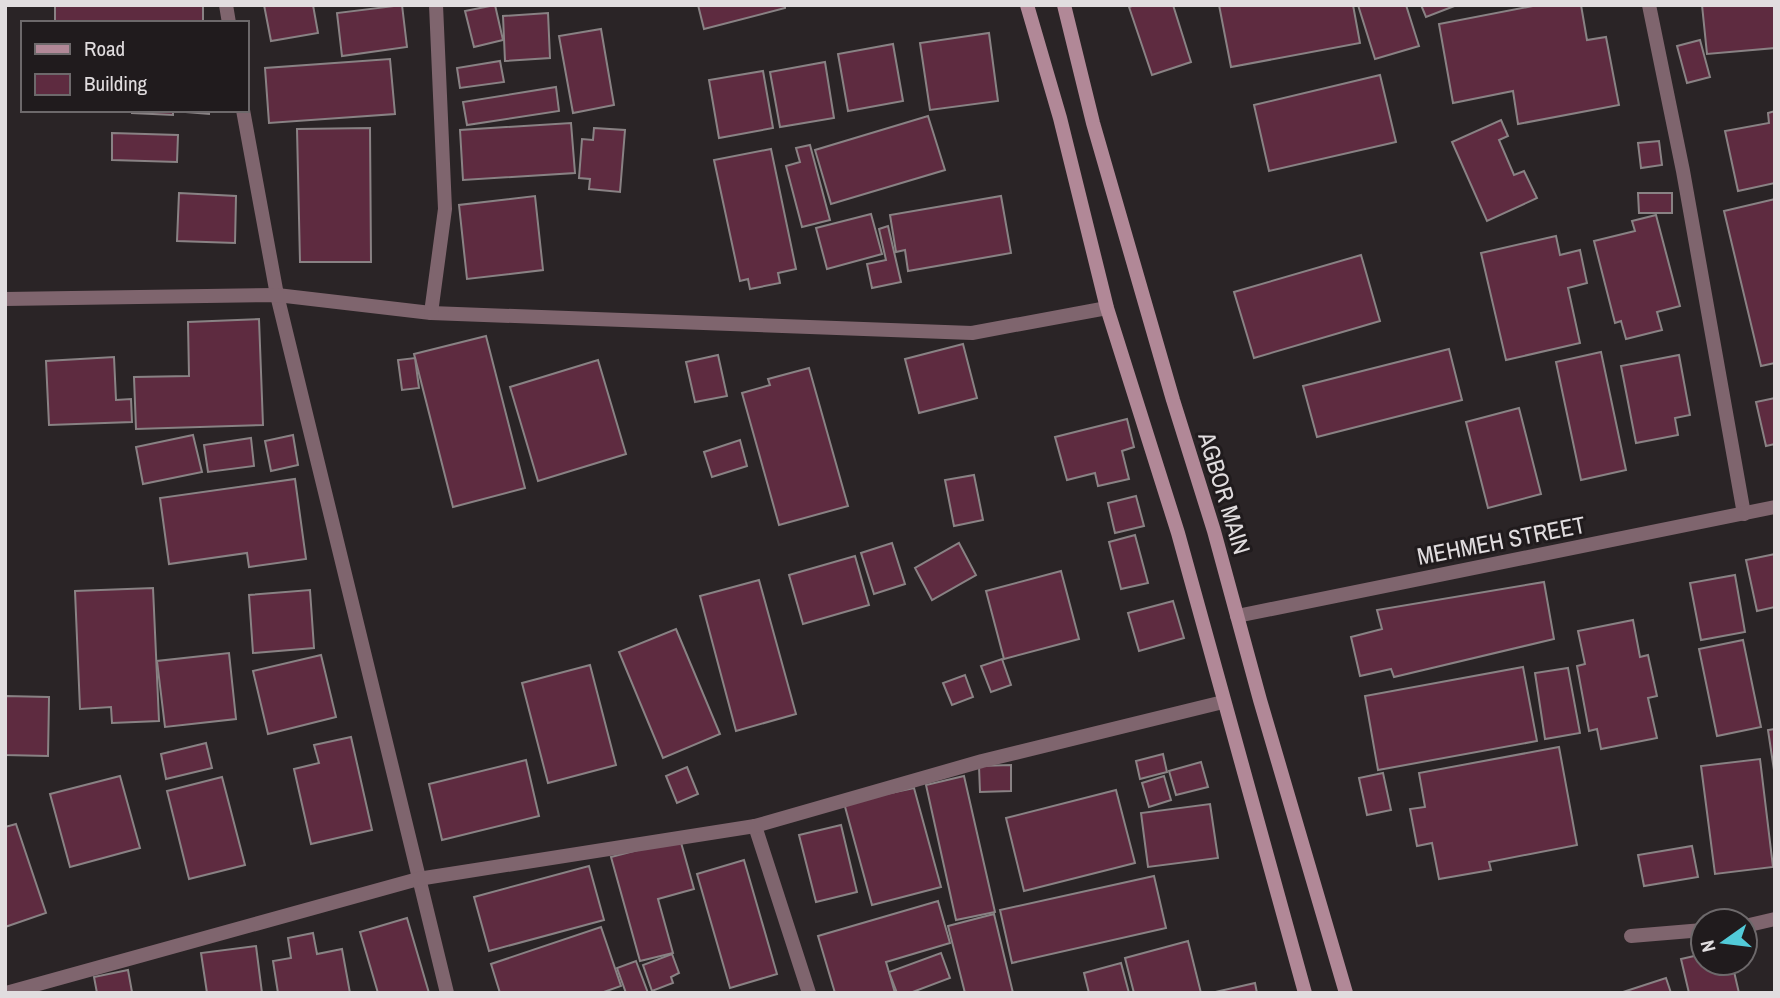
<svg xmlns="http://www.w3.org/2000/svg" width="1780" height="998" font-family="'Archivo Narrow',sans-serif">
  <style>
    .building { fill: #5e2b40; stroke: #898284; stroke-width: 2 }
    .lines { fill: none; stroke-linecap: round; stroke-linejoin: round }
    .street { stroke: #7f656e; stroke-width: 14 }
    .secondary { stroke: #b18897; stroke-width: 14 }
    .labels { text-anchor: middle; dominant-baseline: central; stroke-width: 6; stroke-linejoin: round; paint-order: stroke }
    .street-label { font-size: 24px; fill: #e1dddf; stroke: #201b1d }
  </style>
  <rect width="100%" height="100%" fill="#2a2426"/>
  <!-- building -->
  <g class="building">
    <rect x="55" y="5" width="148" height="18"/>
    <path d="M264,5h49l5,28 -47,8z"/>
    <path d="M402,5l5,42 -65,9 -5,-43z"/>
    <path d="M495,5l8,35 -29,7 -9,-36z"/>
    <path d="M698,5h87v3l-81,21z"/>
    <path d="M1135,5h38l18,57 -39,13 -23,-68z"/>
    <path d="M1219,5h134l7,38 -129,24z"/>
    <path d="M1358,5h48l13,41 -44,13z"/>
    <path d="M1421,5h36l-31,12z"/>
    <path d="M1538,5h43l6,35 19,-3 13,68 -101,19 -5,-33 -60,12 -14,-79z"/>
    <path d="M1702,5h73v43l-68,6z"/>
    <path d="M548,13l2,45 -45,3 -2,-45z"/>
    <path d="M601,29l13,76 -41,8 -14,-77z"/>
    <path d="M989,33l9,68 -68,9 -10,-67z"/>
    <path d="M1700,40l10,37 -23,6 -10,-37z"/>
    <path d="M893,44l10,57 -55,10 -10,-57z"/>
    <path d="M390,59l5,55 -126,9 -4,-55z"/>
    <path d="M500,61l4,21 -44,6 -3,-20z"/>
    <path d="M825,62l9,56 -54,9 -10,-55z"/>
    <path d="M763,71l10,57 -54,10 -10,-58z"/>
    <path d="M1380,75l16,67 -127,29 -15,-66z"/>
    <path d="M556,87l3,24 -92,14 -4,-23z"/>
    <path d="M132,110h77v4l-36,-3v4l-41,-2z"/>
    <path d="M1775,111v72l-37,8 -13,-60 44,-8 -1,-10z"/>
    <path d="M928,116l17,54 -114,34 -16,-54z"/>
    <path d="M1501,120l7,16 -9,4 15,35 10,-4 13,27 -50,23 -35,-79z"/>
    <path d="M571,123l4,50 -112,7 -3,-50z"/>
    <path d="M370,128l1,134h-71l-3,-133z"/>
    <path d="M594,128l31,2 -5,62 -31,-3 1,-10 -11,-1 3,-39 11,1z"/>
    <path d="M112,133l66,2 -1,27 -65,-2z"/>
    <path d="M1659,141l3,24 -21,3 -3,-25z"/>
    <path d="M810,145l20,75 -28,7 -16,-61 14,-4 -4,-14z"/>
    <path d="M771,149l25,120 -18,4 2,10 -30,6 -2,-10 -8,2 -26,-121z"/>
    <path d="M179,193l57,3 -1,47 -58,-2z"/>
    <path d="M1638,193h34v20h-33z"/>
    <path d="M535,196l8,74 -76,9 -8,-74z"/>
    <path d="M1001,196l10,57 -103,18 -3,-21 -9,2 -6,-37z"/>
    <path d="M1775,199v164l-14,3 -37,-155z"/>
    <path d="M871,214l11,40 -55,15 -11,-41z"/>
    <path d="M1656,215l24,91 -23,6 5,18 -36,9 -5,-18 -6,2 -21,-82 41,-10 -3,-10z"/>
    <path d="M888,226l13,56 -29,6 -5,-24 19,-4 -7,-31z"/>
    <path d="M1556,236l4,19 20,-5 7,33 -19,5 12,55 -74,17 -25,-107z"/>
    <path d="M1361,255l19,66 -126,37 -20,-66z"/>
    <path d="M259,319l4,106 -127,4 -2,-52 55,-1 -1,-54z"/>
    <path d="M486,336l39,152 -72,19 -39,-153z"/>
    <path d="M963,344l14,54 -58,15 -14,-54z"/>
    <path d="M1449,349l13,51 -145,37 -14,-51z"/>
    <path d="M1601,352l25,118 -45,10 -25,-118z"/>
    <path d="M718,355l9,41 -32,6 -9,-40z"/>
    <path d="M1679,355l11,60 -15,3 3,17 -42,8 -15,-77z"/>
    <path d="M114,357l2,43 15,-1 1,23 -83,3 -3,-64z"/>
    <path d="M415,358l4,30 -17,2 -4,-30z"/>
    <path d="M598,360l28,94 -88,27 -28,-94z"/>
    <path d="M809,368l39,138 -69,19 -37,-132 28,-8 -2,-6z"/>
    <path d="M1775,398v46l-9,2 -10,-44z"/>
    <path d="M1519,408l22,86 -53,14 -22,-86z"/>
    <path d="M1127,419l7,28 -12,4 7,28 -31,7 -3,-13 -28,7 -12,-43z"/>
    <path d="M193,435l9,37 -59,12 -7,-37z"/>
    <path d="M293,435l5,30 -27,6 -6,-30z"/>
    <path d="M251,438l3,28 -46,6 -4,-27z"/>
    <path d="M740,440l7,26 -35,11 -8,-25z"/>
    <path d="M974,475l9,45 -29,6 -9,-46z"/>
    <path d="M295,479l11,80 -57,8 -2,-14 -78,11 -9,-66z"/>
    <path d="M1136,496l8,30 -29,7 -7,-30z"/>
    <path d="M1135,535l13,48 -27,6 -12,-47z"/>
    <path d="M892,543l13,41 -31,10 -13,-41z"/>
    <path d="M959,543l17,32 -44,25 -17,-32z"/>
    <path d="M1775,554v53l-18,4 -11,-51z"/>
    <path d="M855,556l14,49 -66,19 -14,-49z"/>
    <path d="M1061,571l18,68 -75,20 -18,-68z"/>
    <path d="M1735,575l10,57 -44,8 -11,-57z"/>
    <path d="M759,580l37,134 -60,17 -36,-135z"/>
    <path d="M1544,582l10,57 -160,38 -3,-8 -31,7 -9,-39 31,-8 -5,-19z"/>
    <path d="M153,588l6,133 -47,2 -1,-16 -31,2 -5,-118z"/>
    <path d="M310,590l4,58 -61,5 -4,-58z"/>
    <path d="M1173,601l11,37 -45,13 -11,-38z"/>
    <path d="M1633,620l7,37 8,-2 9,41 -9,2 9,40 -56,11 -4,-20 -8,2 -12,-65 8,-2 -7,-33z"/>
    <path d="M676,629l44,105 -57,24 -44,-106z"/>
    <path d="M1743,640l18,87 -44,9 -18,-87z"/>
    <path d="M229,653l7,66 -71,8 -8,-66z"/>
    <path d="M321,655l15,62 -68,17 -15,-63z"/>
    <path d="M1002,659l9,26 -20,7 -10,-26z"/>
    <path d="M590,665l26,100 -68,18 -26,-100z"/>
    <path d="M1523,667l14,74 -159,29 -13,-74z"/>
    <path d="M1568,668l12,65 -35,6 -10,-66z"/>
    <path d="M965,675l8,22 -21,8 -9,-22z"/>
    <path d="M5,696l44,1 -1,59 -43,-1z"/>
    <path d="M1775,729v48l-7,-47z"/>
    <path d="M351,737l21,93 -61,14 -17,-75 25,-6 -5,-18z"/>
    <path d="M206,743l6,25 -46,11 -5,-25z"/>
    <path d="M1559,747l18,98 -88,17 2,8 -52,9 -7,-36 -15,3 -7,-37 15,-2 -6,-34z"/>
    <path d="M1163,754l4,18 -27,7 -4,-18z"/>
    <path d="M1760,759l13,108 -58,7 -14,-108z"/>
    <path d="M526,760l13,56 -97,24 -13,-56z"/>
    <path d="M1201,762l7,25 -32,8 -7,-24z"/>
    <path d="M1011,765v26l-31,1 -1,-26z"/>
    <path d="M687,767l11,27 -21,9 -11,-27z"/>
    <path d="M1383,773l8,37 -24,5 -8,-37z"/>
    <path d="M120,776l20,72 -70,19 -20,-73z"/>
    <path d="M964,776l31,136 -39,8 -30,-135z"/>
    <path d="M1164,776l7,24 -22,7 -7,-24z"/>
    <path d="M222,777l23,88 -56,14 -22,-88z"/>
    <path d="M914,788l27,99 -69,18 -28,-102z"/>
    <path d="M1116,790l19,73 -111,28 -18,-73z"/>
    <path d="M1210,804l8,54 -70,9 -7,-54z"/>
    <path d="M16,824l30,89 -41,14v-100z"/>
    <path d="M841,825l16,67 -41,10 -17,-67z"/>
    <path d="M680,839l14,50 -36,10 15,54 -33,8 -29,-104z"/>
    <path d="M1692,846l6,31 -54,9 -6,-31z"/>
    <path d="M744,860l33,114 -47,14 -33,-114z"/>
    <path d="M589,866l15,54 -115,31 -15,-54z"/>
    <path d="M1154,876l12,52 -154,35 -12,-53z"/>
    <path d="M938,901l12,42 -64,19 9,31h-60l-17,-57z"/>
    <path d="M994,914l19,79h-48l-17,-67z"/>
    <path d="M407,918l22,75h-51l-18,-61z"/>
    <path d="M601,927l20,59 -20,7h-101l-9,-29z"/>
    <path d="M313,933l4,21 25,-5 8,44h-72l-5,-32 18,-3 -3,-20z"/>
    <path d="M1188,941l13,52h-67l-9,-35z"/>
    <path d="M256,946l6,47h-55l-6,-40z"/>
    <path d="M941,953l9,25 -40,15h-13l-8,-21z"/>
    <path d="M672,954l7,19 -8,4 2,6 -21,8 -9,-26z"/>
    <path d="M1703,954v9h29l7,30h-50l-8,-34z"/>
    <path d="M636,961l12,32h-22l-9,-25z"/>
    <path d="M1121,963l8,30h-40l-5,-20z"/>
    <path d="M128,970l4,22 -35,1 -3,-16z"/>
    <path d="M1666,978l5,15h-51z"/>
    <path d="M1255,983l2,10h-46z"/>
  </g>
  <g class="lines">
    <!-- street -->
    <g class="street">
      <path d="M226,5l3,18"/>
      <path d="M1649,5l34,166 61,343"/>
      <path d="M243,110l34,185 170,698"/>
      <path d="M5,299l272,-4 154,18 541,20 135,-25"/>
      <path d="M431,313l14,-104 -9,-204"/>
      <path d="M1237,616l538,-109"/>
      <path d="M755,826l54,167"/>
      <path d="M1745,926l30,-7"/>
      <path d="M1631,936l72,-6"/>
      <path d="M6,993l412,-114 337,-53 227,-65 241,-59"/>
    </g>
    <!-- secondary -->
    <g class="secondary">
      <path d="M1027,5l33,113 47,190 71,225 127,460"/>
      <path d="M1064,5l29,118 80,277 41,131 46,169 86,293"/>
    </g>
  </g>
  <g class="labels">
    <!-- street labels -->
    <g class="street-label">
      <text transform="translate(1225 493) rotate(73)">AGBOR MAIN</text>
      <text transform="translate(1501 540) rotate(-11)">MEHMEH STREET</text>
    </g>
  </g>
  <!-- border -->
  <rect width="1780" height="998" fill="none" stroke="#e1dddf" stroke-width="14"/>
  <!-- legend -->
  <rect x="21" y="21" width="228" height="91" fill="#201b1d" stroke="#6d696b" stroke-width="2"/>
  <rect x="35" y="44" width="35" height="10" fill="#b18897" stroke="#6d696b" stroke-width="2"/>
  <text x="84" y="56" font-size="21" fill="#e1dddf">Road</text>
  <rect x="35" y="74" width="35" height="21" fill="#5e2b40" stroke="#6d696b" stroke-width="2"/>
  <text x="84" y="91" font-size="21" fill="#e1dddf">Building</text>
  <!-- north arrow -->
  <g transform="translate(1724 942) rotate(256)"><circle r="33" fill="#201b1d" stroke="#6d696b" stroke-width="2"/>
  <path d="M0-5L12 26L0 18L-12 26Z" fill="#52cbd9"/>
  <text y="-10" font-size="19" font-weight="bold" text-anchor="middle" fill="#e1dddf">N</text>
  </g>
</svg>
